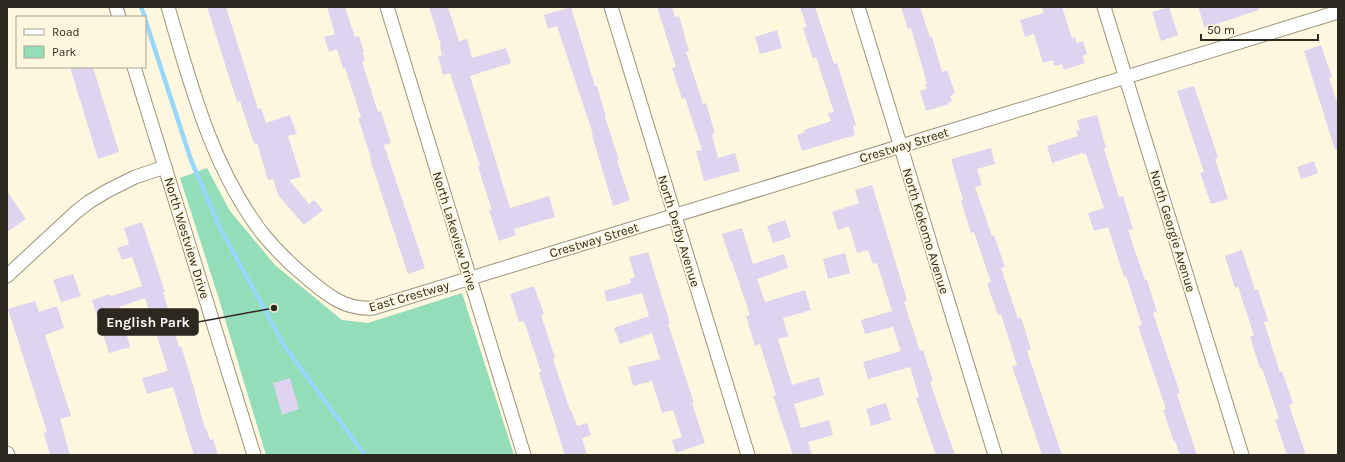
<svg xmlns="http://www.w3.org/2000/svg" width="1345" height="462" font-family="Karla,sans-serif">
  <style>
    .green { fill: #93ddb9 }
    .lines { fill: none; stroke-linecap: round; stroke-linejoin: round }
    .stream { stroke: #98d7fa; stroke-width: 4.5 }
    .building { fill: #ded4f0 }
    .street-casing { stroke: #9d9479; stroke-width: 15 }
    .street { stroke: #fff; stroke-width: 13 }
    .labels { text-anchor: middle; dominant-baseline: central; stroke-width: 4; stroke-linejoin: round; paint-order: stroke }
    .street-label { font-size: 13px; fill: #2d291e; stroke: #fef7df }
    .leader { fill: none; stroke: #2d291e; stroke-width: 1.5 }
    .callout-dot { fill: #2d291e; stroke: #fef7df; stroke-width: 1.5 }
    .callout { fill: #2d291e; stroke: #2d291e; stroke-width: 1.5 }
    .callout-label { font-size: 14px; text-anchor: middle; font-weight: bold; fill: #fff }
  </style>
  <rect width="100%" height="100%" fill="#fef7df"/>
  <!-- green -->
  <path class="green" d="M207,168l23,43 45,54 67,55 26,3 94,-30 52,162h-248l-48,-159 -38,-118z"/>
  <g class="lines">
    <!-- stream -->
    <g class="stream">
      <path d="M141,7l4,10"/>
      <path d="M145,19l46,141 29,68 65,119 80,108"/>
    </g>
  </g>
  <!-- building -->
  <g class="building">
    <path d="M207,7h19l32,102 3,-1 5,15 24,-8 7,19 -9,2 13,41 -12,3 20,24 5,-4 9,10 -19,15 -26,-30 -5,-16 -5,1 -11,-37 -3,1 -14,-43 -3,1z"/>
    <path d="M327,7h18l10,30 4,-1 5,16 -2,1 3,8 -3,1 16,50 3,-1 10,32 -7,2 41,123 -17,6 -38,-115 1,-1 -13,-40 3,-1 -16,-49h-2l-6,-19 -8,3 -5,-15 11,-3z"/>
    <path d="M429,7h19l11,34 8,-2 5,19 34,-10 5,15 -41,13 40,132 39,-12 6,21 -41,12 2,6 -17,6 -10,-31h3l-14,-43 2,-1 -30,-93 -7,2 -5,-19 4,-1 -2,-8 1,-1z"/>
    <path d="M571,7l24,79h2l9,31h-1l14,43h-2l13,40 -17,6 -21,-71 1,-1 -36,-108 -9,3 -4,-14z"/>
    <path d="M657,7h15l3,10 4,-1 10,35 -3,1 17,52 3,-1 9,30 -3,2 6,23 17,-5 5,18 -36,10 -8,-30 6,-1 -17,-52 -3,1 -10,-31 4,-1z"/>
    <path d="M800,7h15l19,57 3,-1 19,62 -3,1 2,9 -53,16 -5,-16 8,-3 -1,-2 27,-9 -3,-8 6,-1 -18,-55 -3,2 -10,-31 4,-1z"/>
    <path d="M901,7h19l10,30h2l10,35 5,-2 8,23 -5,3 2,5 -4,1 1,2 -23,7 -6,-20 7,-2 -2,-5 2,-1 -16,-55 -3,1z"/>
    <path d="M1042,7h20l10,31 3,-1 2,6 6,-2 4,13 -5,2 3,7 -21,7 -2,-6 -8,2 -1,-6 -10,3 -9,-29 -9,3 -5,-17 24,-7z"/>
    <path d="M1169,7l9,28 -17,6 -9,-29z"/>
    <path d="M1198,7h61v3l-54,18z"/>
    <path d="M777,30l5,18 -22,6 -5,-17z"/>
    <path d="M1321,45l11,32 -3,1 9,27v44l-3,1 -31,-99z"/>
    <path d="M70,67h23l26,85 -21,7z"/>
    <path d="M1194,86l24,71 -3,2 13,40 -17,5 -11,-31 4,-1 -27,-81z"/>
    <path d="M1097,115l9,33 -2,1 15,48 4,-1 10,33 -5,1 17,50h2l10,32 -4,1 27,80 -3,1 20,61h-17l-5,-14 -1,1 -11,-32 3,-1 -28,-83 4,-1 -16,-49 -2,1 -16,-50 -14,4 -6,-18 16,-5 -18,-54h-3l-1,-1 -30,10 -5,-17 31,-10 -2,-5 4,-1 -3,-10z"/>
    <path d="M991,148l4,16 -18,5 5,16 -7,2 17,49 2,-1 11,32 -4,1 17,51 3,-2 10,32 -4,2 35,104h-20l-30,-89 5,-1 -16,-51 -3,1 -11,-32 4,-1 -17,-50 -3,1 -10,-32 2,-1 -12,-41z"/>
    <path d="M1314,161l4,12 -17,6 -4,-12z"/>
    <path d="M872,185l35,115 -3,2 16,49 3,-1 10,31 -3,1 25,73h-19l-20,-57 3,-1 -9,-30 -42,12 -5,-17 38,-11 -8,-24 -28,7 -4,-14 31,-9 -15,-48 -4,1 -5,-14 -11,3 -8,-27 -11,4 -6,-18 27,-9 -4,-13z"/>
    <path d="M7,191l19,28 -19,13z"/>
    <path d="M785,220l6,17 -18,6 -6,-17z"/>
    <path d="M142,222l23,70h-2l16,55 2,-1 12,39 12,44 1,-1 4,12 3,-1 5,16h-24l-21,-68 -26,7 -5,-16 26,-7 -23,-73 -26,9 11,40 -21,6 -17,-53 18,-6 1,2 31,-10 -10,-29 -10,3 -5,-12 12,-4 -5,-16z"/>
    <path d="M742,228l11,36 31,-10 4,14 -31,11 8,23 40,-12 6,20 -28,8 5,18 -10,3 14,46 27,-8 5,18 -30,9 7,24 28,-8 4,15 -25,7 4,13h-19l-20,-59 3,-1 -16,-51 -5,2 -9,-30 4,-1 -18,-53h-1l-9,-28z"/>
    <path d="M1242,250l13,40 3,-1 10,32 -4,1 16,50 2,-1 11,32 -4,2 17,50h-19l-12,-35 4,-1 -17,-51 -2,1 -10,-32 4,-2 -16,-48 -3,1 -10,-32z"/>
    <path d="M648,252l22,71 -2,1 26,79h-2l13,40 -29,10 -4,-13 10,-3 -9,-27 -11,3 -10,-32 -19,5 -5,-19 32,-8 -8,-26 -32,11 -6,-16 35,-12 -7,-23 -35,9 -3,-11 27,-8 -1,-4 5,-2 -6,-20z"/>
    <path d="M845,253l5,20 -22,6 -5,-20z"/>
    <path d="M73,274l8,22 -20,6 -8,-22z"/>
    <path d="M534,286l10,28 -3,1 14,43 -2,1 17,51h1l6,16 10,-3 4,12 -9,3 5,17h-22l-26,-82 2,-1 -17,-51 -5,1 -9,-28z"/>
    <path d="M35,301l4,11 18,-6 7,22 -19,7 26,81 -11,3 10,36h-20l-6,-22 3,-1 -39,-123z"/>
    <path d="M290,378l9,31 -17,6 -9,-32z"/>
    <path d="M886,403l5,17 -20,6 -5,-17z"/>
  </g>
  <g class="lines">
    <defs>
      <g id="street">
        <path d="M116,7l3,10"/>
        <path d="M168,7c23,78 43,159 94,226 13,16 28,31 45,45 20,17 38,32 66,30l965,-296"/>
        <path d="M387,7l137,448"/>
        <path d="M611,7l137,448"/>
        <path d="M858,7l137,448"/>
        <path d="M1104,7l138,448"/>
        <path d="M134,67l120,388"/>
        <path d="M7,276l69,-64 13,-10 18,-11 28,-14 30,-10"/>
        <path d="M7,453l1,2"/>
      </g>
    </defs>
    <!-- street casing -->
    <use href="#street" class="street-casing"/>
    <!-- street -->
    <use href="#street" class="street"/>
  </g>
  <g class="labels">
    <!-- street labels -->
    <g class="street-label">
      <text transform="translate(904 145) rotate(-17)">Crestway Street</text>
      <text transform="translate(455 231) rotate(73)">North Lakeview Drive</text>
      <text transform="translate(679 231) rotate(73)">North Derby Avenue</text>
      <text transform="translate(926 231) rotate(73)">North Kokomo Avenue</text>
      <text transform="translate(1173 231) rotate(73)">North Georgie Avenue</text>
      <text transform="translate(187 238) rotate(73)">North Westview Drive</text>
      <text transform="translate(594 240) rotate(-17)">Crestway Street</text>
      <text transform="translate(409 296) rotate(-16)">East Crestway</text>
    </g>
  </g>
  <!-- callouts -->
  <path class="leader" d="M274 308L198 322"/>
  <circle class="callout-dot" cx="274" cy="308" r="4"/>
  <rect class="callout" x="98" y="309" width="100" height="26" rx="4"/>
  <g class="callout-label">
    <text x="148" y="327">English Park</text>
  </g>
  <!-- border -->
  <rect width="1345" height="462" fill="none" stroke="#2d291e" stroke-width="16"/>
  <!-- legend -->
  <rect x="16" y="16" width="130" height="52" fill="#fef7df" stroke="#aaa592"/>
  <rect x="24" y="29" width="20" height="6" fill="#ffffff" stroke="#aaa592"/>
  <text x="52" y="36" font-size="12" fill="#2d291e">Road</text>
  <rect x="24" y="46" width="20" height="12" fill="#93ddb9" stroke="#aaa592"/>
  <text x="52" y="56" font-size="12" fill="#2d291e">Park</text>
  <!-- scale -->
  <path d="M1201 34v6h117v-6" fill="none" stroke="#2d291e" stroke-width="2"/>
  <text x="1207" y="34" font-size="12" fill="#2d291e" stroke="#fef7df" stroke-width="3" paint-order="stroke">50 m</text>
</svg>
